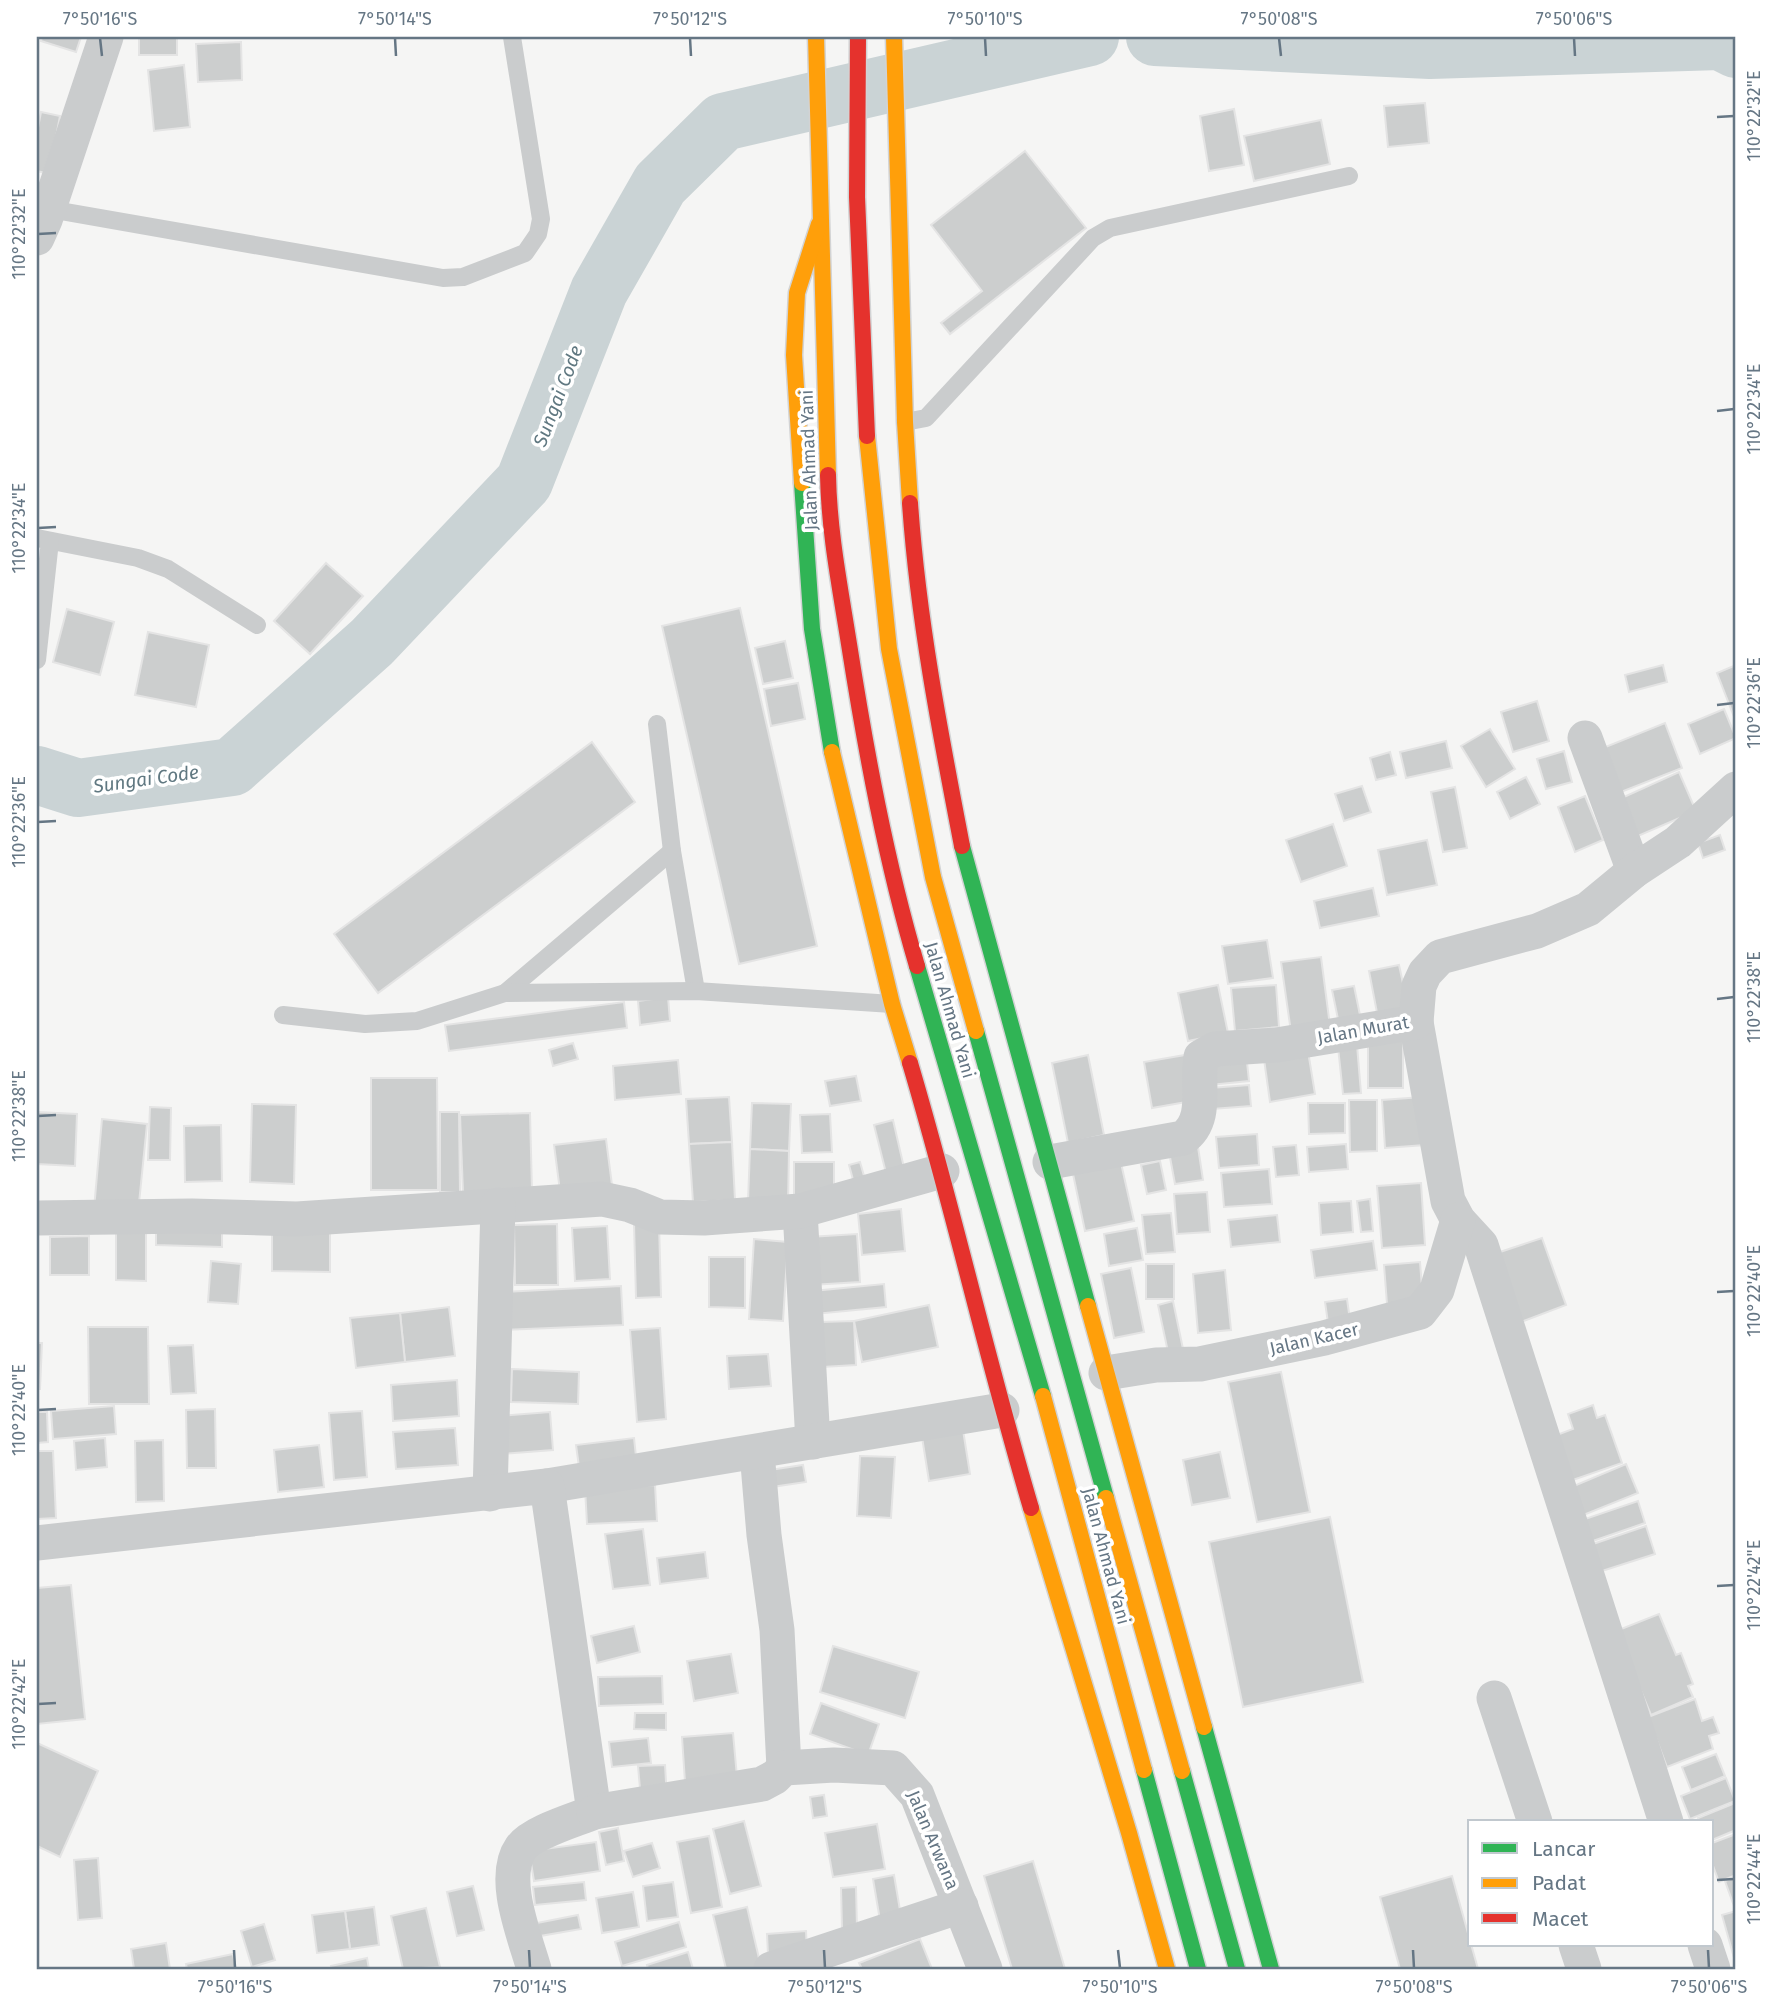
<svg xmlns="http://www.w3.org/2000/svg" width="1773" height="2006" font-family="'Fira Sans',sans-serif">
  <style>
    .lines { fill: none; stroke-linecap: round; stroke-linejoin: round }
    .river { stroke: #cad3d5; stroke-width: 58 }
    .building { fill: #cccece; stroke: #e4e4e4; stroke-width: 2 }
    .fast-casing { stroke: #d2d3d4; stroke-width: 19 }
    .slow-casing { stroke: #d2d3d4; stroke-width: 19 }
    .jam-casing { stroke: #d2d3d4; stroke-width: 19 }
    .lane { stroke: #cacccd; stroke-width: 18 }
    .street { stroke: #cacccd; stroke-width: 35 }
    .fast { stroke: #30b455; stroke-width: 16 }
    .slow { stroke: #ff9f0a; stroke-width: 16 }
    .jam { stroke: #e5322d; stroke-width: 16 }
    .ticks { fill: none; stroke: #657684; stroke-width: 2.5 }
    .labels { text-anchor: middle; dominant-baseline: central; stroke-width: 7; stroke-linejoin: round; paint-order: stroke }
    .street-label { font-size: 18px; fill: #657684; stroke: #fff }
    .water-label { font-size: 19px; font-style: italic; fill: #607881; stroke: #fff }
    .neatline { fill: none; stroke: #657684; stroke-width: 2.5 }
    .ticks-label { font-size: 18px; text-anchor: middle; fill: #657684 }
  </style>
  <rect width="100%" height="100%" fill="#f5f5f4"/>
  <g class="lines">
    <!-- river -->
    <g class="river">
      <path d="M1155,37l275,13 290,-9 16,8"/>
      <path d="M37,775l41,13 154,-21 140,-125 152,-160 75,-191 61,-107 63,-62 367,-85"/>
    </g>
  </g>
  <!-- building -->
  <g class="building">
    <path d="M42,37h39l-5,15 -35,-11z"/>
    <rect x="139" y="37" width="38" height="18"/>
    <path d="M241,42l1,38 -44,2 -2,-38z"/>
    <path d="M184,65l6,62 -36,4 -6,-61z"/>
    <path d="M1425,103l4,40 -41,4 -4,-41z"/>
    <path d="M1234,109l10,56 -35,6 -9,-55z"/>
    <path d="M41,112l19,4 -11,58 -12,-3v-38z"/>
    <path d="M1321,120l9,44 -76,17 -10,-45z"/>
    <path d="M1025,151l61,77 -136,106 -9,-11 41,-32 -51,-66z"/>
    <path d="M326,563l37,33 -53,58 -36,-33z"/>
    <path d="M740,608l77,338 -78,18 -77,-338z"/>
    <path d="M67,609l47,13 -14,53 -47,-13z"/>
    <path d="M148,632l61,13 -13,62 -61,-12z"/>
    <path d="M785,641l8,37 -30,6 -8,-36z"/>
    <path d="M1663,665l4,17 -38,10 -4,-17z"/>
    <path d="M1736,665v57l-19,-49z"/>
    <path d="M798,683l7,36 -34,7 -7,-37z"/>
    <path d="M1537,701l12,40 -36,11 -12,-40z"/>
    <path d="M1724,709l12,29 -36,16 -12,-30z"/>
    <path d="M1665,723l17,45 -66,26 -18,-44z"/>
    <path d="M1490,729l25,40 -29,18 -25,-41z"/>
    <path d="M1446,741l6,27 -46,10 -6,-26z"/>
    <path d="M592,742l43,60 -257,191 -44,-59z"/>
    <path d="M1564,751l8,31 -26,7 -9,-30z"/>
    <path d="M1390,752l6,23 -20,5 -6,-22z"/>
    <path d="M1679,772l17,39 -65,28 -16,-38z"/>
    <path d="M1526,777l14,27 -30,15 -13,-27z"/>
    <path d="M1362,786l9,26 -27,9 -9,-27z"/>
    <path d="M1455,787l12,61 -24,4 -12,-60z"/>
    <path d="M1585,796l18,44 -28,12 -17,-45z"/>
    <path d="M1333,824l14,42 -46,16 -15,-42z"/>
    <path d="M1720,835l5,15 -22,8 -5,-15z"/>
    <path d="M1427,840l10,45 -50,10 -9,-45z"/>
    <path d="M1373,888l6,28 -59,12 -6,-27z"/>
    <path d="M1267,940l6,38 -45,6 -6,-38z"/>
    <path d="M1321,957l9,69 -39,6 -10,-70z"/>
    <path d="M1399,965l10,46 -31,7 -9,-47z"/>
    <path d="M1218,985l10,48 -40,8 -10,-48z"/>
    <path d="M1276,985l3,42 -44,4 -4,-43z"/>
    <path d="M1354,986l7,34 -22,4 -7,-34z"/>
    <path d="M668,997l2,24 -30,4 -2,-24z"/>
    <path d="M624,1002l3,26 -178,23 -4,-26z"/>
    <path d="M1403,1038v50h-35v-49z"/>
    <path d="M573,1043l5,16 -25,7 -4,-16z"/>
    <path d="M1307,1045l8,49 -45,8 -7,-50z"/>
    <path d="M1357,1045l4,48 -18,1 -5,-47z"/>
    <path d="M1246,1053l3,28 -39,4 -3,-28z"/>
    <path d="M1088,1055l16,80 -36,8 -16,-80z"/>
    <path d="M1185,1055l7,46 -40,7 -8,-46z"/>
    <path d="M678,1060l3,34 -66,6 -2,-34z"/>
    <path d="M856,1076l5,25 -31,5 -5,-25z"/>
    <path d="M371,1078h66l1,112h-67z"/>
    <path d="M1249,1085l2,21 -39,3 -2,-21z"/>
    <path d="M729,1097l3,45 -43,2 -3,-45z"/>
    <path d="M1422,1097l3,48 -40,3 -3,-48z"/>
    <path d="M1349,1100h28v51l-27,1z"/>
    <path d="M752,1103l39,1 -2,47 -39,-2z"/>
    <path d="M1308,1103h37v30l-36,1z"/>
    <path d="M252,1104l44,1 -2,79 -44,-2z"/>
    <path d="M150,1107l21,1 -1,52h-22z"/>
    <path d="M37,1112l40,2 -2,52 -38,-2z"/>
    <path d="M440,1112h19l1,80h-20z"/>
    <path d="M530,1113l2,78 -69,2 -3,-78z"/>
    <path d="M830,1114l2,38 -30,1 -2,-38z"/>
    <path d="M102,1119l45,5 -9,89 -44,-4z"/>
    <path d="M893,1120l12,52 -18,5 -13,-52z"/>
    <path d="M221,1125l1,56 -37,1 -1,-56z"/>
    <path d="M1257,1134l2,31 -40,3 -3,-31z"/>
    <path d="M606,1139l6,46 -52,6 -6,-46z"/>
    <path d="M732,1142l3,58 -42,2 -4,-58z"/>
    <path d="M1346,1144l2,25 -39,3 -2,-25z"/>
    <path d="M1296,1145l3,30 -23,2 -3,-30z"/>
    <path d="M1198,1147l5,33 -28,4 -6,-32z"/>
    <path d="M750,1149l39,2 -1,52 -40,-2z"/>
    <path d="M1160,1161l6,29 -19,4 -6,-29z"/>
    <rect x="794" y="1162" width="40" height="35"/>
    <path d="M860,1162l6,21 -11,4 -6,-22z"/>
    <path d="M1121,1163l13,58 -49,10 -12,-57z"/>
    <path d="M1269,1169l3,35 -48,3 -3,-34z"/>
    <path d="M1421,1183l4,62 -43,3 -5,-62z"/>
    <path d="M1207,1192l3,40 -33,2 -3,-40z"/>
    <path d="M1370,1199l3,32 -12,1 -4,-31z"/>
    <path d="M1351,1201l2,31 -32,3 -2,-32z"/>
    <path d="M901,1209l4,42 -43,4 -4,-41z"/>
    <path d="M1171,1213l4,39 -29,2 -4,-39z"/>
    <path d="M1277,1215l3,27 -49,5 -3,-27z"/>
    <path d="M156,1219l66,2v26l-66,-2z"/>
    <path d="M659,1223l2,74 -25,1 -2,-74z"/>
    <path d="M557,1224l1,61h-43l-1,-60z"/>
    <path d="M607,1226l3,53 -35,2 -3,-53z"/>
    <path d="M1137,1228l6,32 -34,6 -5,-32z"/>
    <path d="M116,1230h30v51l-30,-1z"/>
    <path d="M272,1230h58v42l-58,-1z"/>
    <path d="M857,1234l3,48 -49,3 -2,-48z"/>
    <path d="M89,1236v39h-39v-38z"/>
    <path d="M1542,1238l24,67 -45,17 -24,-69z"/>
    <path d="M754,1239l34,3 -5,79 -34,-2z"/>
    <path d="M1373,1241l4,29 -62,8 -4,-28z"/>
    <path d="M709,1257h36v51l-36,-1z"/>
    <path d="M211,1261l30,3 -3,40 -30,-2z"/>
    <path d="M1420,1262l3,39 -36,3 -3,-39z"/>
    <rect x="1146" y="1264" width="28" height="35"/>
    <path d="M1131,1268l13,64 -30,6 -13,-64z"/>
    <path d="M1225,1270l6,60 -33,3 -5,-59z"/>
    <path d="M884,1284l2,23 -71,7 -2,-23z"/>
    <path d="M621,1286l2,39 -118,5 -2,-38z"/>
    <path d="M1347,1299l3,21 -22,3 -3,-21z"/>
    <path d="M1173,1301l10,48 -15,3 -10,-47z"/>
    <path d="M929,1305l9,42 -76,15 -8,-41z"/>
    <path d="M449,1307l6,49 -50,6 -5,-49z"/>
    <path d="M400,1313l5,49 -49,6 -6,-50z"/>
    <path d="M854,1321l2,44 -34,2 -2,-45z"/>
    <path d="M88,1327h60l1,77h-60z"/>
    <path d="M660,1328l6,91 -29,3 -7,-92z"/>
    <path d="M37,1343h5l-2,46h-3z"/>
    <path d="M193,1345l3,48 -25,1 -3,-48z"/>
    <path d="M768,1354l3,32 -42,3 -2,-33z"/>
    <path d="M512,1369l67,3 -1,32 -67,-2z"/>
    <path d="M1281,1372l29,140 -53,10 -29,-140z"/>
    <path d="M457,1380l2,36 -66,5 -2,-36z"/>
    <path d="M1593,1405l4,13 8,-3 17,48 -52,18 -16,-45 19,-7 -5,-15z"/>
    <path d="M114,1406l2,28 -63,5 -2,-28z"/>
    <path d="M215,1409l1,59h-29l-1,-58z"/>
    <path d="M362,1411l5,66 -33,3 -5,-67z"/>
    <path d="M37,1412h10l1,30 -11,1z"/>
    <path d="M550,1412l3,38 -52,4 -3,-38z"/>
    <path d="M455,1428l3,37 -62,4 -3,-37z"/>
    <path d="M963,1430l7,44 -41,7 -7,-44z"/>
    <path d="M105,1438l2,29 -31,3 -2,-29z"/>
    <path d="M634,1438l3,28 -57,8 -4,-29z"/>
    <path d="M163,1440l1,61 -28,1 -1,-61z"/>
    <path d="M319,1445l5,42 -46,5 -4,-42z"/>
    <path d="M37,1451h16l3,67 -19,1z"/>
    <path d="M1220,1452l10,46 -38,7 -9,-45z"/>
    <path d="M860,1456l35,1 -4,61 -34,-2z"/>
    <path d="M1626,1464l12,29 -57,23 -12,-28z"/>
    <path d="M803,1465l3,17 -41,6 -2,-17z"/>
    <path d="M655,1485l2,36 -70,3 -2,-36z"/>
    <path d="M1638,1501l7,22 -55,19 -8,-22z"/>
    <path d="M1330,1517l33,165 -120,25 -34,-165z"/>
    <path d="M1646,1526l9,28 -53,17 -9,-27z"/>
    <path d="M643,1529l7,56 -37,4 -8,-55z"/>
    <path d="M705,1552l3,26 -48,6 -3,-26z"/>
    <path d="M71,1585l14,134 -48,5v-136z"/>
    <path d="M1659,1614l17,41 5,-2 12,31 -5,2 5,11 -42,18 -35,-84z"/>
    <path d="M634,1626l6,26 -43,11 -6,-27z"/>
    <path d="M833,1646l86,26 -14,46 -85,-26z"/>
    <path d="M731,1654l7,39 -44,8 -7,-40z"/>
    <path d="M662,1676l1,28 -64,2 -1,-29z"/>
    <path d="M1695,1699l7,22 11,-4 6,16 -10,3 4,13 -46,18 -19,-50z"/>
    <path d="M821,1703l58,21 -11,31 -58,-21z"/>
    <path d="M635,1713h31v17l-32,-1z"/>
    <path d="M733,1733l4,44 -52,5 -3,-45z"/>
    <path d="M648,1738l3,25 -39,4 -3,-25z"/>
    <path d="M37,1743l61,28 -38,86 -23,-11z"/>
    <path d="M1716,1754l9,22 -34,14 -9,-23z"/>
    <path d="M665,1765l2,33 -26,2 -3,-34z"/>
    <path d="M1726,1778l9,23 -45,18 -9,-23z"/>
    <path d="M824,1795l3,21 -14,2 -3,-21z"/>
    <path d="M1735,1803l1,27 -24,10v-18h-13l-1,-4z"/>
    <path d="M744,1821l17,65 -31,8 -17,-65z"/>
    <path d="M877,1824l8,45 -52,8 -8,-44z"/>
    <path d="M618,1828l6,33 -18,4 -7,-33z"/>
    <path d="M1736,1834v41l-17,7 -7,-19v-20z"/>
    <path d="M709,1836l13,71 -31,6 -14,-71z"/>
    <path d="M596,1842l4,29 -66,10 -5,-30z"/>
    <path d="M652,1843l8,25 -27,9 -9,-26z"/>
    <path d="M98,1858l4,60 -24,2 -4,-60z"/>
    <path d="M1033,1861l32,108h-53l-28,-93z"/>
    <path d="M894,1875l8,47 -21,4 -8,-47z"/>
    <path d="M1452,1876l26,93h-78l-20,-72z"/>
    <path d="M1736,1877v28l-2,1 -9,-25z"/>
    <path d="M584,1882l2,18 -51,5 -2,-18z"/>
    <path d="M673,1882l5,35 -31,4 -4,-35z"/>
    <path d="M473,1886l11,44 -27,6 -10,-44z"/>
    <path d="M856,1887l1,41 -15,1 -1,-41z"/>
    <path d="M633,1892l6,35 -37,6 -6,-35z"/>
    <path d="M374,1907l5,38 -29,4 -5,-38z"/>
    <path d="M747,1907l14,60 -10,2h-25l-13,-54z"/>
    <path d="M426,1908l14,59 -37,2 -12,-53z"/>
    <path d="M345,1911l5,38 -33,4 -5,-38z"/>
    <path d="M1736,1911v54l-14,-50z"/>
    <path d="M578,1915l3,14 -41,7 -3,-13z"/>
    <path d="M679,1922l7,25 -64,19 -7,-24z"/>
    <path d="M264,1924l11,36 -23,7 -11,-36z"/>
    <path d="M806,1931l1,21 -39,3 -1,-21z"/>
    <path d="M920,1939l12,30h-70l-3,-6z"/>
    <path d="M166,1943l4,26h-36l-3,-20z"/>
    <path d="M688,1952l5,17h-45l-1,-4z"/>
    <path d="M233,1954l3,15h-49l-1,-5z"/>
    <path d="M367,1958l2,11h-37l-1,-3z"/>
  </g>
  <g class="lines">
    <defs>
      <g id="fast">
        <path d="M802,483l10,146 20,123"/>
        <path d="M962,846l126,460"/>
        <path d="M917,966l126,430"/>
        <path d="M976,1031l130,467"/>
        <path d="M1204,1727l67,242"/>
        <path d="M1144,1770l54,199"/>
        <path d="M1182,1771l55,198"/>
      </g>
      <g id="slow">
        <path d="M816,37l12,438"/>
        <path d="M894,37l11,385 5,81"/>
        <path d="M867,436l22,213 44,228 43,154"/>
        <path d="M802,483l-8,-128 3,-62 22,-69"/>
        <path d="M832,752l60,252 18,59"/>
        <path d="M1088,1306l116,421"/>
        <path d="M1043,1396l101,374"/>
        <path d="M1106,1498l76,273"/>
        <path d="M1031,1508l98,325 38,136"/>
      </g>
      <g id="jam">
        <path d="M858,37l-1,160 10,239"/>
        <path d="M828,475c1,57 12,112 21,169 17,108 37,217 68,322"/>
        <path d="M910,503c8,116 30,229 52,343"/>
        <path d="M910,1063c44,148 77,297 121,445"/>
      </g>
    </defs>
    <!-- fast casing -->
    <use href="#fast" class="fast-casing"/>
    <!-- slow casing -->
    <use href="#slow" class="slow-casing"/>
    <!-- jam casing -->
    <use href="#jam" class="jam-casing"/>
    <!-- lane -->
    <g class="lane">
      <path d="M49,209l394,69 20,-1 62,-24 13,-19 3,-15 -29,-182"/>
      <path d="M905,422l21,-4 167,-180 17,-10 239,-52"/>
      <path d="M37,538l101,20 30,11 89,56"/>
      <path d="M37,660l13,-119"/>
      <path d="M657,724l15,127 24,140"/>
      <path d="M505,993l167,-142"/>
      <path d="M283,1015l82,9 52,-3 88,-28 191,-2 196,13"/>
    </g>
    <!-- street -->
    <g class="street">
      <path d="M37,238l8,-18 61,-183"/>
      <path d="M1585,738l49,133"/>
      <path d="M1416,1022l32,179 10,19 23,25 185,577"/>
      <path d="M1050,1162l133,-24c26,-18 13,-54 18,-81l14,-8 62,-4 139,-23 3,-36 6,-13 15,-16 97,-26 51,-22 46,-38 44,-29 58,-53"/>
      <path d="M800,1211l13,231"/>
      <path d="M37,1218l155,-2 105,3 305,-20 28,6 30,12 44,1 96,-7 142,-40"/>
      <path d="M1106,1373l50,-8 44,-1 124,-26 96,-26 17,-22 21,-70"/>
      <path d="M757,1452l7,83 13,95 7,138"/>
      <path d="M547,1486l455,-76"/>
      <path d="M490,1494l8,-289"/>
      <path d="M37,1543l510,-57 47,326c-19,8 -62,20 -73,36 -21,30 4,89 13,121"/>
      <path d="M1494,1698l41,124"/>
      <path d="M594,1812l168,-28 13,-7 9,-9 50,-3 59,3 24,27 68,174"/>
      <path d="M1576,1945l8,24"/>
      <path d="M1705,1945l8,24"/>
      <path d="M771,1969l190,-63"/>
    </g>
    <!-- fast -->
    <use href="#fast" class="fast"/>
    <!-- slow -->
    <use href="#slow" class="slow"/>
    <!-- jam -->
    <use href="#jam" class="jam"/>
  </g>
  <!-- ticks -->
  <path class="ticks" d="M100,38l2,18M395,38l1,18M690,38l1,18M985,38l1,18M1279,38l2,18M1574,38l1,18M1717,117l17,-1M38,234l18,-1M1717,411l17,-2M38,528l18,-1M1717,705l17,-2M38,822l18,-1M1717,999l17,-2M38,1116l18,-1M1717,1292l17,-1M38,1410l18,-1M1717,1586l17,-1M38,1704l18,-1M1717,1880l17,-1M234,1950l1,18M529,1950l1,18M824,1950l1,18M1118,1950l2,18M1413,1950l1,18M1708,1950l1,18"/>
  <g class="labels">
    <!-- street labels -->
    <g class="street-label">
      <text transform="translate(809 460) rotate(-92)">Jalan Ahmad Yani</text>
      <text transform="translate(950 1010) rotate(74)">Jalan Ahmad Yani</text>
      <text transform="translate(1363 1030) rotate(-10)">Jalan Murat</text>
      <text transform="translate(1314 1339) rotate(-13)">Jalan Kacer</text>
      <text transform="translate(1106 1556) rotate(75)">Jalan Ahmad Yani</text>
      <text transform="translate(933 1840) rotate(67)">Jalan Arwana</text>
    </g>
    <!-- water labels -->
    <g class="water-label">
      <text transform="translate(558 396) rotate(-69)">Sungai Code</text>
      <text transform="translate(146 779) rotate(-8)">Sungai Code</text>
    </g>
  </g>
  <!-- border -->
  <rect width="1773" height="2006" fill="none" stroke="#ffffff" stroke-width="77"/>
  <!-- legend -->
  <rect x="1468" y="1820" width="245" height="126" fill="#ffffff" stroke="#c1c8ce" stroke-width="2"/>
  <rect x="1482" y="1843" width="35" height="10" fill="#30b455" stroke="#c1c8ce" stroke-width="2"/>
  <text x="1532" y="1856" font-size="21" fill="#657684">Lancar</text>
  <rect x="1482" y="1878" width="35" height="10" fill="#ff9f0a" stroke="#c1c8ce" stroke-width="2"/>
  <text x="1532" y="1890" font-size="21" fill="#657684">Padat</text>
  <rect x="1482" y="1913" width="35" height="10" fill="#e5322d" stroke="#c1c8ce" stroke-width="2"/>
  <text x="1532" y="1926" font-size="21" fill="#657684">Macet</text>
  <rect x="38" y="38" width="1696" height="1930" class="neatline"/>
  <g class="ticks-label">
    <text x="100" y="25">7°50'16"S</text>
    <text x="395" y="25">7°50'14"S</text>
    <text x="690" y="25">7°50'12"S</text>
    <text x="985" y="25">7°50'10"S</text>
    <text x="1279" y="25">7°50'08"S</text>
    <text x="1574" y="25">7°50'06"S</text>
    <text transform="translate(1754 116) rotate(-90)" y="6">110°22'32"E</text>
    <text transform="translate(19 234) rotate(-90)" y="6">110°22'32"E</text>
    <text transform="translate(1754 409) rotate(-90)" y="6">110°22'34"E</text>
    <text transform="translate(19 528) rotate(-90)" y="6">110°22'34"E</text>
    <text transform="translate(1754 703) rotate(-90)" y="6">110°22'36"E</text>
    <text transform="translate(19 822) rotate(-90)" y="6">110°22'36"E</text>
    <text transform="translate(1754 997) rotate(-90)" y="6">110°22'38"E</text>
    <text transform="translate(19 1116) rotate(-90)" y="6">110°22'38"E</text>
    <text transform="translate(1754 1291) rotate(-90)" y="6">110°22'40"E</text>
    <text transform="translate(19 1410) rotate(-90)" y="6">110°22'40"E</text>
    <text transform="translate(1754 1585) rotate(-90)" y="6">110°22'42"E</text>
    <text transform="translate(19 1704) rotate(-90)" y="6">110°22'42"E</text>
    <text transform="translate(1754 1879) rotate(-90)" y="6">110°22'44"E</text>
    <text x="235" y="1993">7°50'16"S</text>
    <text x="530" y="1993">7°50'14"S</text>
    <text x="825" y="1993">7°50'12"S</text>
    <text x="1120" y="1993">7°50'10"S</text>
    <text x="1414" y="1993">7°50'08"S</text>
    <text x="1709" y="1993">7°50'06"S</text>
  </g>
</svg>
